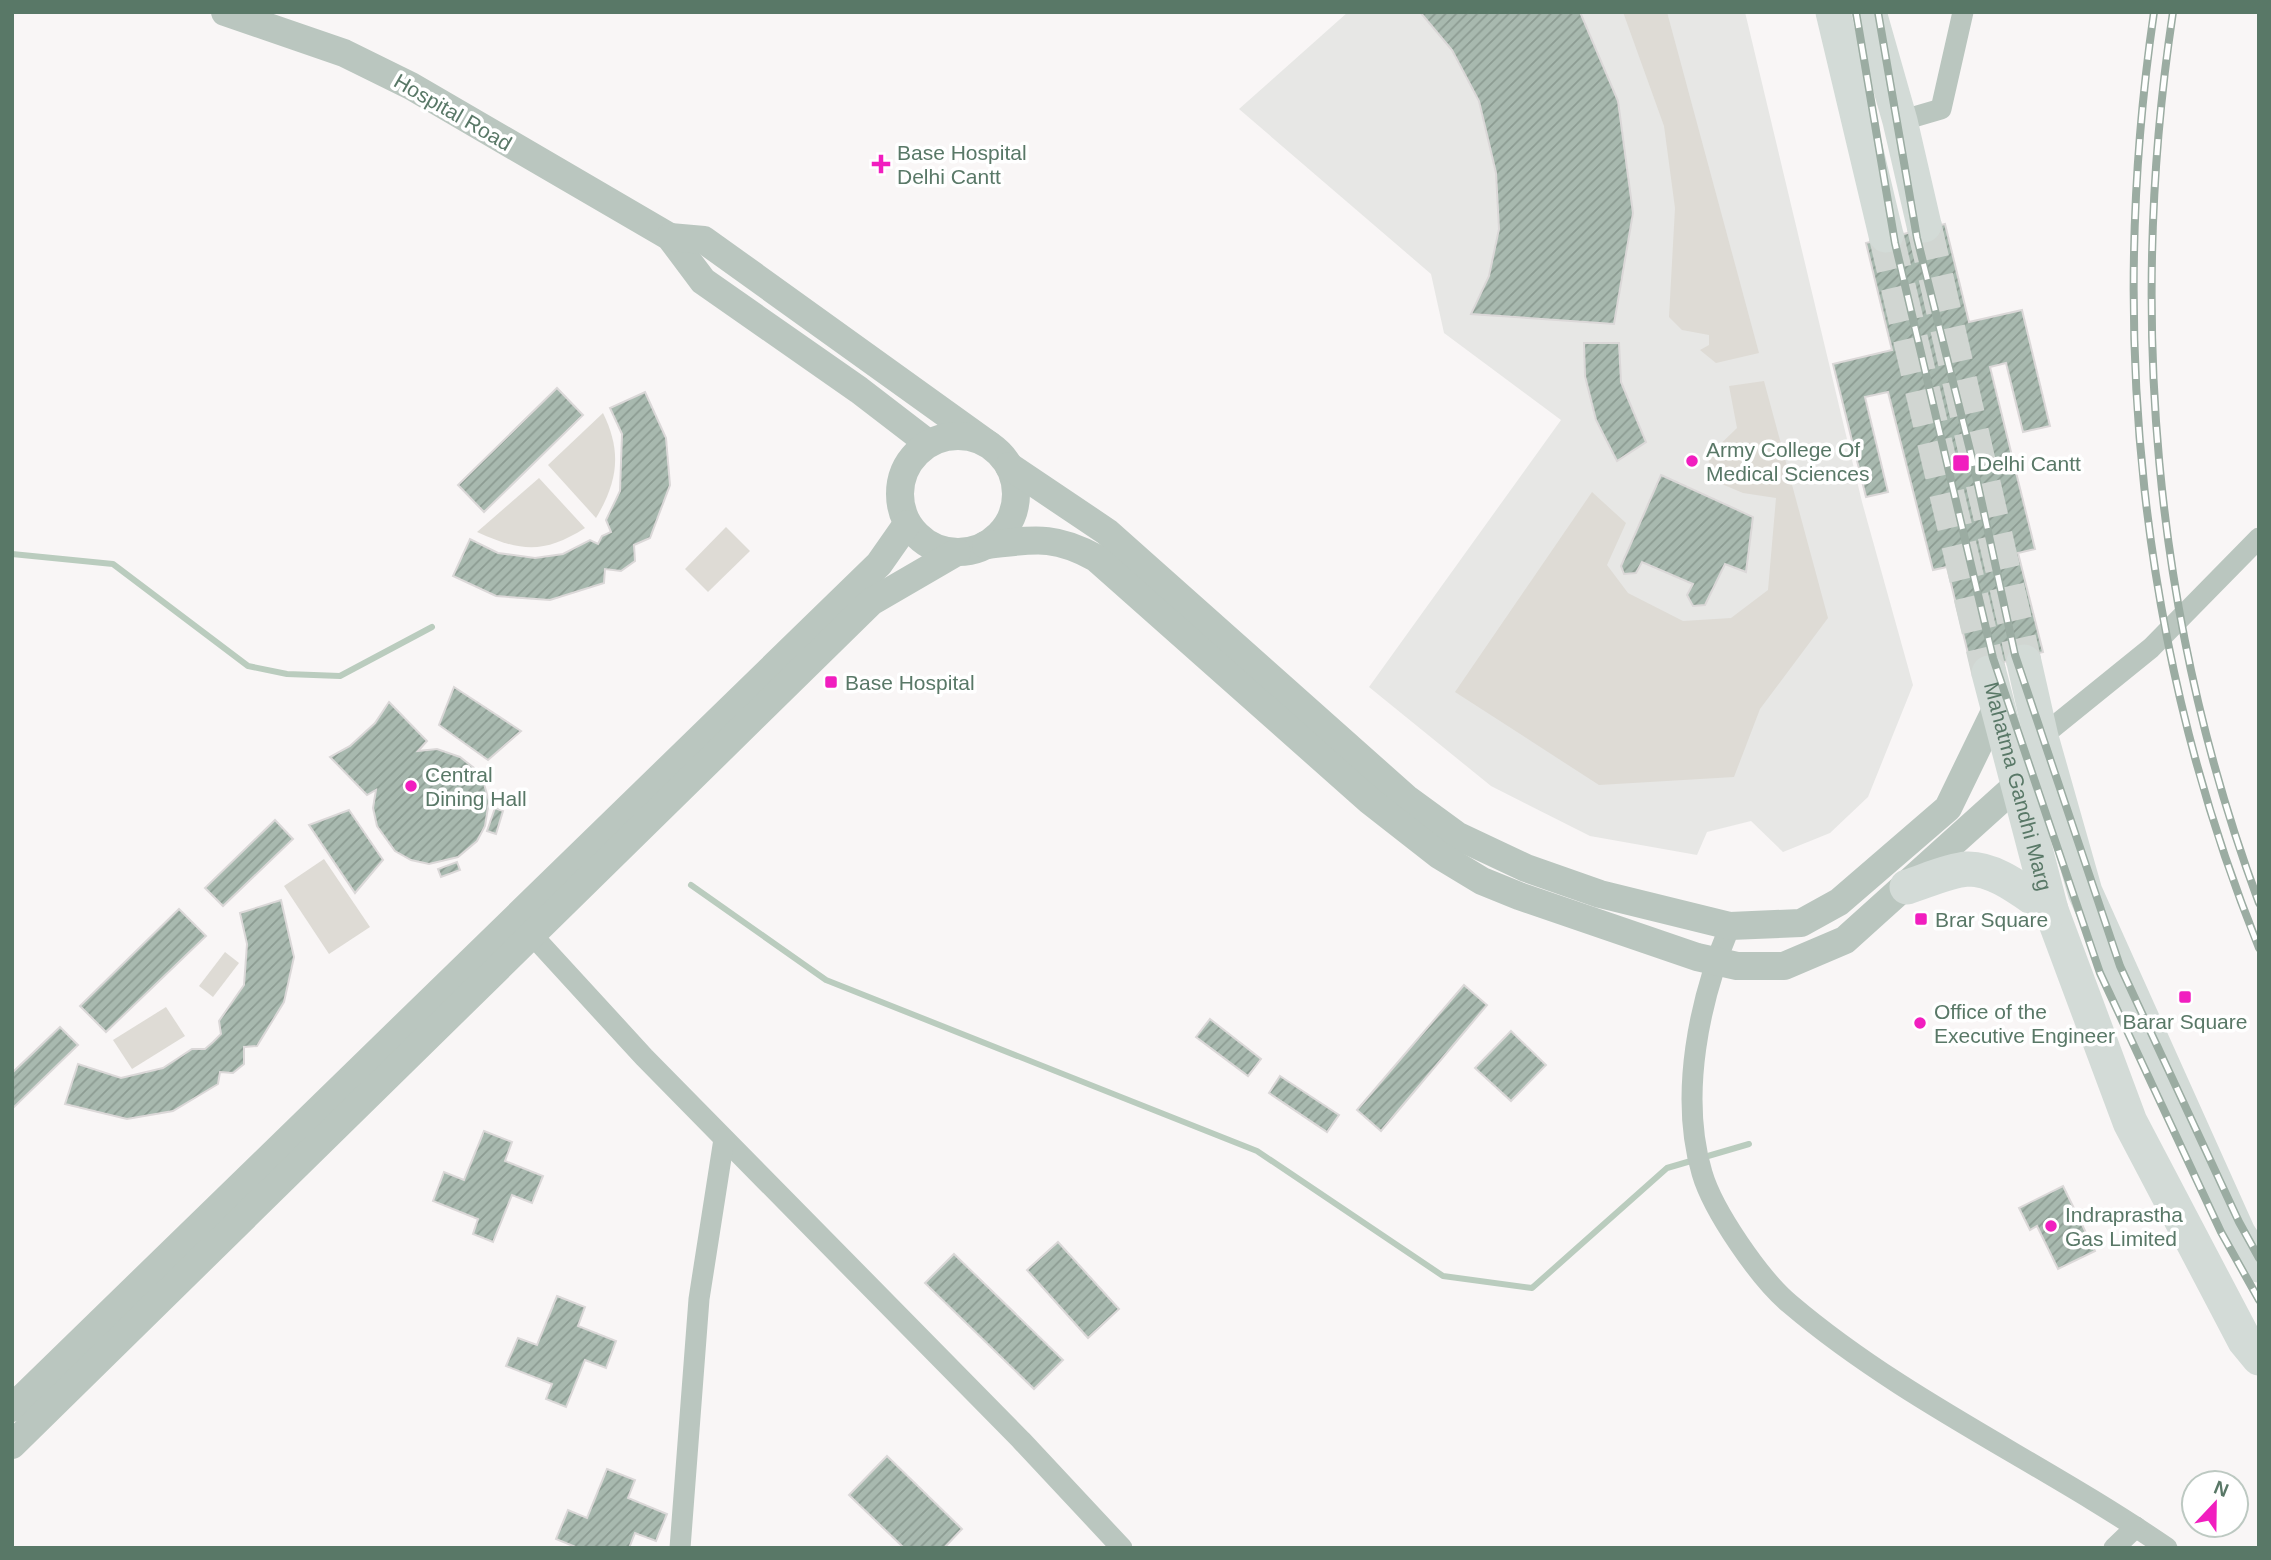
<svg xmlns="http://www.w3.org/2000/svg" width="2271" height="1560" font-family="Arial,sans-serif">
  <style>
    .built { fill: #e7e7e5 }
    .grass { fill: #dedbd5 }
    .lines { fill: none; stroke-linecap: round; stroke-linejoin: round }
    .stream { stroke: #baccbe; stroke-width: 6 }
    .building { fill: url(#building-hatch); stroke: #dbd8d8; stroke-width: 2 }
    .primary-tunnel { stroke: #d1d6d2; stroke-width: 35; stroke-dasharray: 35 18; stroke-linecap: butt }
    .minor { stroke: #bac6bf; stroke-width: 21 }
    .tertiary { stroke: #bac6bf; stroke-width: 28 }
    .primary { stroke: #d3dbd7; stroke-width: 35 }
    .rail-casing { stroke: #9baca2; stroke-width: 8 }
    .rail { stroke: #fff; stroke-width: 5; stroke-dasharray: 16; stroke-linecap: butt }
    .poi-dot { fill: #f11ebf; stroke: #fff; stroke-width: 2.5 }
    .labels { text-anchor: middle; dominant-baseline: central; stroke-width: 7; stroke-linejoin: round; paint-order: stroke }
    .street-label { font-size: 21px; fill: #597867; stroke: #fff }
    .poi-label { font-size: 21px; fill: #597867; stroke: #fff; text-anchor: start }
  </style>
  <defs>
    <pattern id="building-hatch" width="6" height="6" patternUnits="userSpaceOnUse" patternTransform="scale(1.75)"><rect width="6" height="6" fill="#a8b9af"/><path d="M-1 1l2-2M0 6l6-6M5 7l2-2" fill="none" stroke="#8c9b92"/></pattern>
  </defs>
  <rect width="100%" height="100%" fill="#f9f6f6"/>
  <!-- built -->
  <path class="built" d="M1348,12h397l117,490 51,183 -45,112 -38,36 -47,19 -32,-31 -44,11 -10,23 -107,-19 -99,-50 -122,-99 192,-267 -117,-87 -13,-59 -192,-165z"/>
  <!-- grass -->
  <g class="grass">
    <path d="M1623,12h44l92,341 -43,10 -16,-13 9,-5v-10l-27,-5 -13,-13 6,-109 -11,-82z"/>
    <path d="M1764,381l64,237 -68,91 -26,68 -135,8 -144,-93 137,-200 34,31 -19,42 21,28 55,28 48,-3 37,-28 8,-92 -33,-5 -26,-11 -10,-25 30,-29 -8,-42z"/>
    <path d="M603,413c19,39 15,68 -7,105l-48,-53z"/>
    <path d="M539,478l46,50c-41,26 -64,24 -108,4z"/>
    <path d="M726,527l24,24 -42,41 -23,-23z"/>
    <path d="M324,859l46,68 -41,27 -45,-68z"/>
    <path d="M225,952l14,11 -26,34 -14,-11z"/>
    <path d="M166,1007l19,29 -53,33 -19,-29z"/>
  </g>
  <g class="lines">
    <!-- stream -->
    <g class="stream">
      <path d="M12,554l101,10 135,102 39,8 53,2 92,-49"/>
      <path d="M691,885l135,95 431,171 186,125 89,12 135,-120 82,-24"/>
    </g>
  </g>
  <!-- building -->
  <g class="building">
    <path d="M1420,12h160l38,89 15,112 -19,111 -143,-10 18,-38 10,-47 -3,-56 -17,-72 -27,-51z"/>
    <path d="M1945,224l24,98 53,-12 28,116 -27,6 -17,-69 -16,4 45,182 -17,4 25,99 -71,18 -25,-103 -14,3 -45,-178 -23,5 23,95 -22,5 -33,-133 59,-14 -26,-107z"/>
    <path d="M1584,343h35l2,39 25,60 -29,19 -21,-41 -11,-44z"/>
    <path d="M557,388l26,27 -99,97 -26,-27z"/>
    <path d="M645,392l21,46 4,47 -20,53 -16,7 1,16 -14,10 -16,-2 -1,14 -54,17 -54,-4 -43,-20 17,-37 28,14 37,5 28,-4 27,-14 8,4 4,-8 9,-4 -5,-12 14,-29 2,-57 -12,-26z"/>
    <path d="M1661,475l92,42 -7,55 -21,-8 -20,41 -12,1 -6,-11 6,-11 -51,-22 -6,11 -12,1 -3,-8z"/>
    <path d="M454,687l67,44 -33,29 -49,-35z"/>
    <path d="M389,702l38,39 -9,10 19,-2 23,8 14,11 10,16 5,17 -4,25 -8,15 -19,16 -29,7 -18,-4 -16,-9 -18,-25 -4,-18 3,-18 -9,5 -37,-38 20,-11 25,-23z"/>
    <path d="M495,808l8,3 -7,23 -9,-3z"/>
    <path d="M349,810l34,50 -28,33 -46,-68z"/>
    <path d="M275,820l18,19 -70,67 -18,-18z"/>
    <path d="M457,862l3,8 -19,7 -3,-8z"/>
    <path d="M281,900l13,57 -10,45 -27,44 -13,1v17l-11,9 -13,-1 -2,12 -45,27 -46,8 -62,-15 13,-40 43,14 42,-10 29,-19h13l8,-7 8,-8 -2,-13 25,-36 3,-41 -7,-31z"/>
    <path d="M179,909l27,27 -100,96 -26,-26z"/>
    <path d="M1464,985l23,20 -106,126 -24,-21z"/>
    <path d="M1210,1019l51,40 -13,17 -52,-39z"/>
    <path d="M60,1027l18,18 -66,64v-36z"/>
    <path d="M1511,1031l35,34 -35,36 -36,-33z"/>
    <path d="M1280,1076l59,39 -12,17 -58,-39z"/>
    <path d="M484,1131l28,11 -7,19 38,15 -11,27 -20,-8 -19,47 -20,-8 5,-15 -45,-18 11,-29 20,8z"/>
    <path d="M2063,1186l32,65 -37,18 -21,-43 -7,4 -11,-22z"/>
    <path d="M1058,1242l61,67 -31,29 -61,-68z"/>
    <path d="M954,1254l109,106 -29,29 -109,-106z"/>
    <path d="M557,1296l28,11 -7,19 38,15 -10,27 -21,-8 -19,47 -20,-8 6,-15 -46,-18 12,-28 19,7z"/>
    <path d="M887,1456l75,73 -18,19h-40l-55,-53z"/>
    <path d="M607,1469l28,11 -7,18 39,16 -11,27 -21,-8 -6,15h-51l-22,-9 12,-29 19,8z"/>
  </g>
  <g class="lines">
    <!-- primary-tunnel -->
    <g class="primary-tunnel">
      <path d="M1924,225l100,437"/>
      <path d="M1886,235l103,438"/>
    </g>
    <!-- minor -->
    <g class="minor">
      <path d="M1900,121l41,-12 22,-97"/>
      <path d="M2041,737l110,-89 108,-110"/>
      <path d="M522,924l122,133 377,383 101,108"/>
      <path d="M1730,926c-31,74 -51,169 -28,247 11,38 58,106 88,131 114,97 254,159 377,244"/>
      <path d="M680,1548l19,-249 25,-160"/>
      <path d="M2114,1548l22,-21"/>
    </g>
    <!-- tertiary -->
    <g class="tertiary">
      <path d="M225,12l119,41 67,33 259,151 33,44 156,109 69,53"/>
      <path d="M670,237l34,3 284,204"/>
      <circle cx="958" cy="494" r="58"/>
      <path d="M1009,466l98,66 299,266 52,38 68,32 74,26 130,32 71,-3 38,-21 109,-94 49,-101"/>
      <path d="M986,545c47,-5 67,-11 110,13l274,243 69,54 43,26 37,15 178,61 40,9h47l61,-26 172,-155"/>
      <path d="M12,1408l867,-844 28,-40"/>
      <path d="M12,1445l859,-843 86,-50"/>
    </g>
    <!-- primary -->
    <g class="primary">
      <path d="M1833,12l53,223"/>
      <path d="M1869,12l31,109 24,104"/>
      <path d="M2024,662l17,75 44,155 153,341 21,32"/>
      <path id="s1" d="M1989,673l62,237 79,212 115,219 14,17"/>
      <path d="M1907,887c19,-6 40,-16 60,-18 30,-1 60,26 84,41"/>
    </g>
    <defs>
      <g id="rail">
        <path d="M1856,12l39,231 98,415 107,315 121,259 38,68"/>
        <path d="M1878,12l39,226 55,220 43,197 105,311 119,256 20,36"/>
        <path d="M2154,12c-46,316 -15,639 105,936"/>
        <path d="M2173,12c-45,299 -20,607 86,891"/>
      </g>
    </defs>
    <!-- rail casing -->
    <use href="#rail" class="rail-casing"/>
    <!-- rail -->
    <use href="#rail" class="rail"/>
  </g>
  <!-- markers -->
  <g class="poi-dot">
    <path d="M877.5 153.5h7v7h7v7h-7v7h-7v-7h-7v-7h7z"/>
    <circle cx="1692" cy="461" r="7"/>
    <rect x="1952" y="454" width="18" height="18" rx="3.5"/>
    <rect x="824" y="675" width="14" height="14" rx="3.5"/>
    <circle cx="411" cy="786" r="7"/>
    <rect x="1914" y="912" width="14" height="14" rx="3.5"/>
    <rect x="2178" y="990" width="14" height="14" rx="3.5"/>
    <circle cx="1920" cy="1023" r="7"/>
    <circle cx="2051" cy="1226" r="7"/>
  </g>
  <g class="labels">
    <!-- street labels -->
    <g class="street-label">
      <text transform="translate(453 112) rotate(30)">Hospital Road</text>
      <text stroke="none"><textPath href="#s1" startOffset="117">Mahatma Gandhi Marg</textPath></text>
    </g>
    <!-- poi labels -->
    <g class="poi-label">
      <text x="897" y="152">Base Hospital<tspan x="897" dy="24">Delhi Cantt</tspan></text>
      <text x="1706" y="449">Army College Of<tspan x="1706" dy="24">Medical Sciences</tspan></text>
      <text x="1977" y="463">Delhi Cantt</text>
      <text x="845" y="682">Base Hospital</text>
      <text x="425" y="774">Central<tspan x="425" dy="24">Dining Hall</tspan></text>
      <text x="1935" y="919">Brar Square</text>
      <text x="1934" y="1011">Office of the<tspan x="1934" dy="24">Executive Engineer</tspan></text>
      <text x="2185" y="1021" text-anchor="middle">Barar Square</text>
      <text x="2065" y="1214">Indraprastha<tspan x="2065" dy="24">Gas Limited</tspan></text>
    </g>
  </g>
  <!-- border -->
  <rect width="2271" height="1560" fill="none" stroke="#597867" stroke-width="28"/>
  <!-- north arrow -->
  <g transform="translate(2215 1504) rotate(22)"><circle r="33" fill="#ffffff" stroke="#bdc9c2" stroke-width="2"/>
  <path d="M0-5L12 26L0 18L-12 26Z" fill="#f11ebf"/>
  <text y="-10" font-size="19" font-weight="bold" text-anchor="middle" fill="#597867">N</text>
  </g>
</svg>
